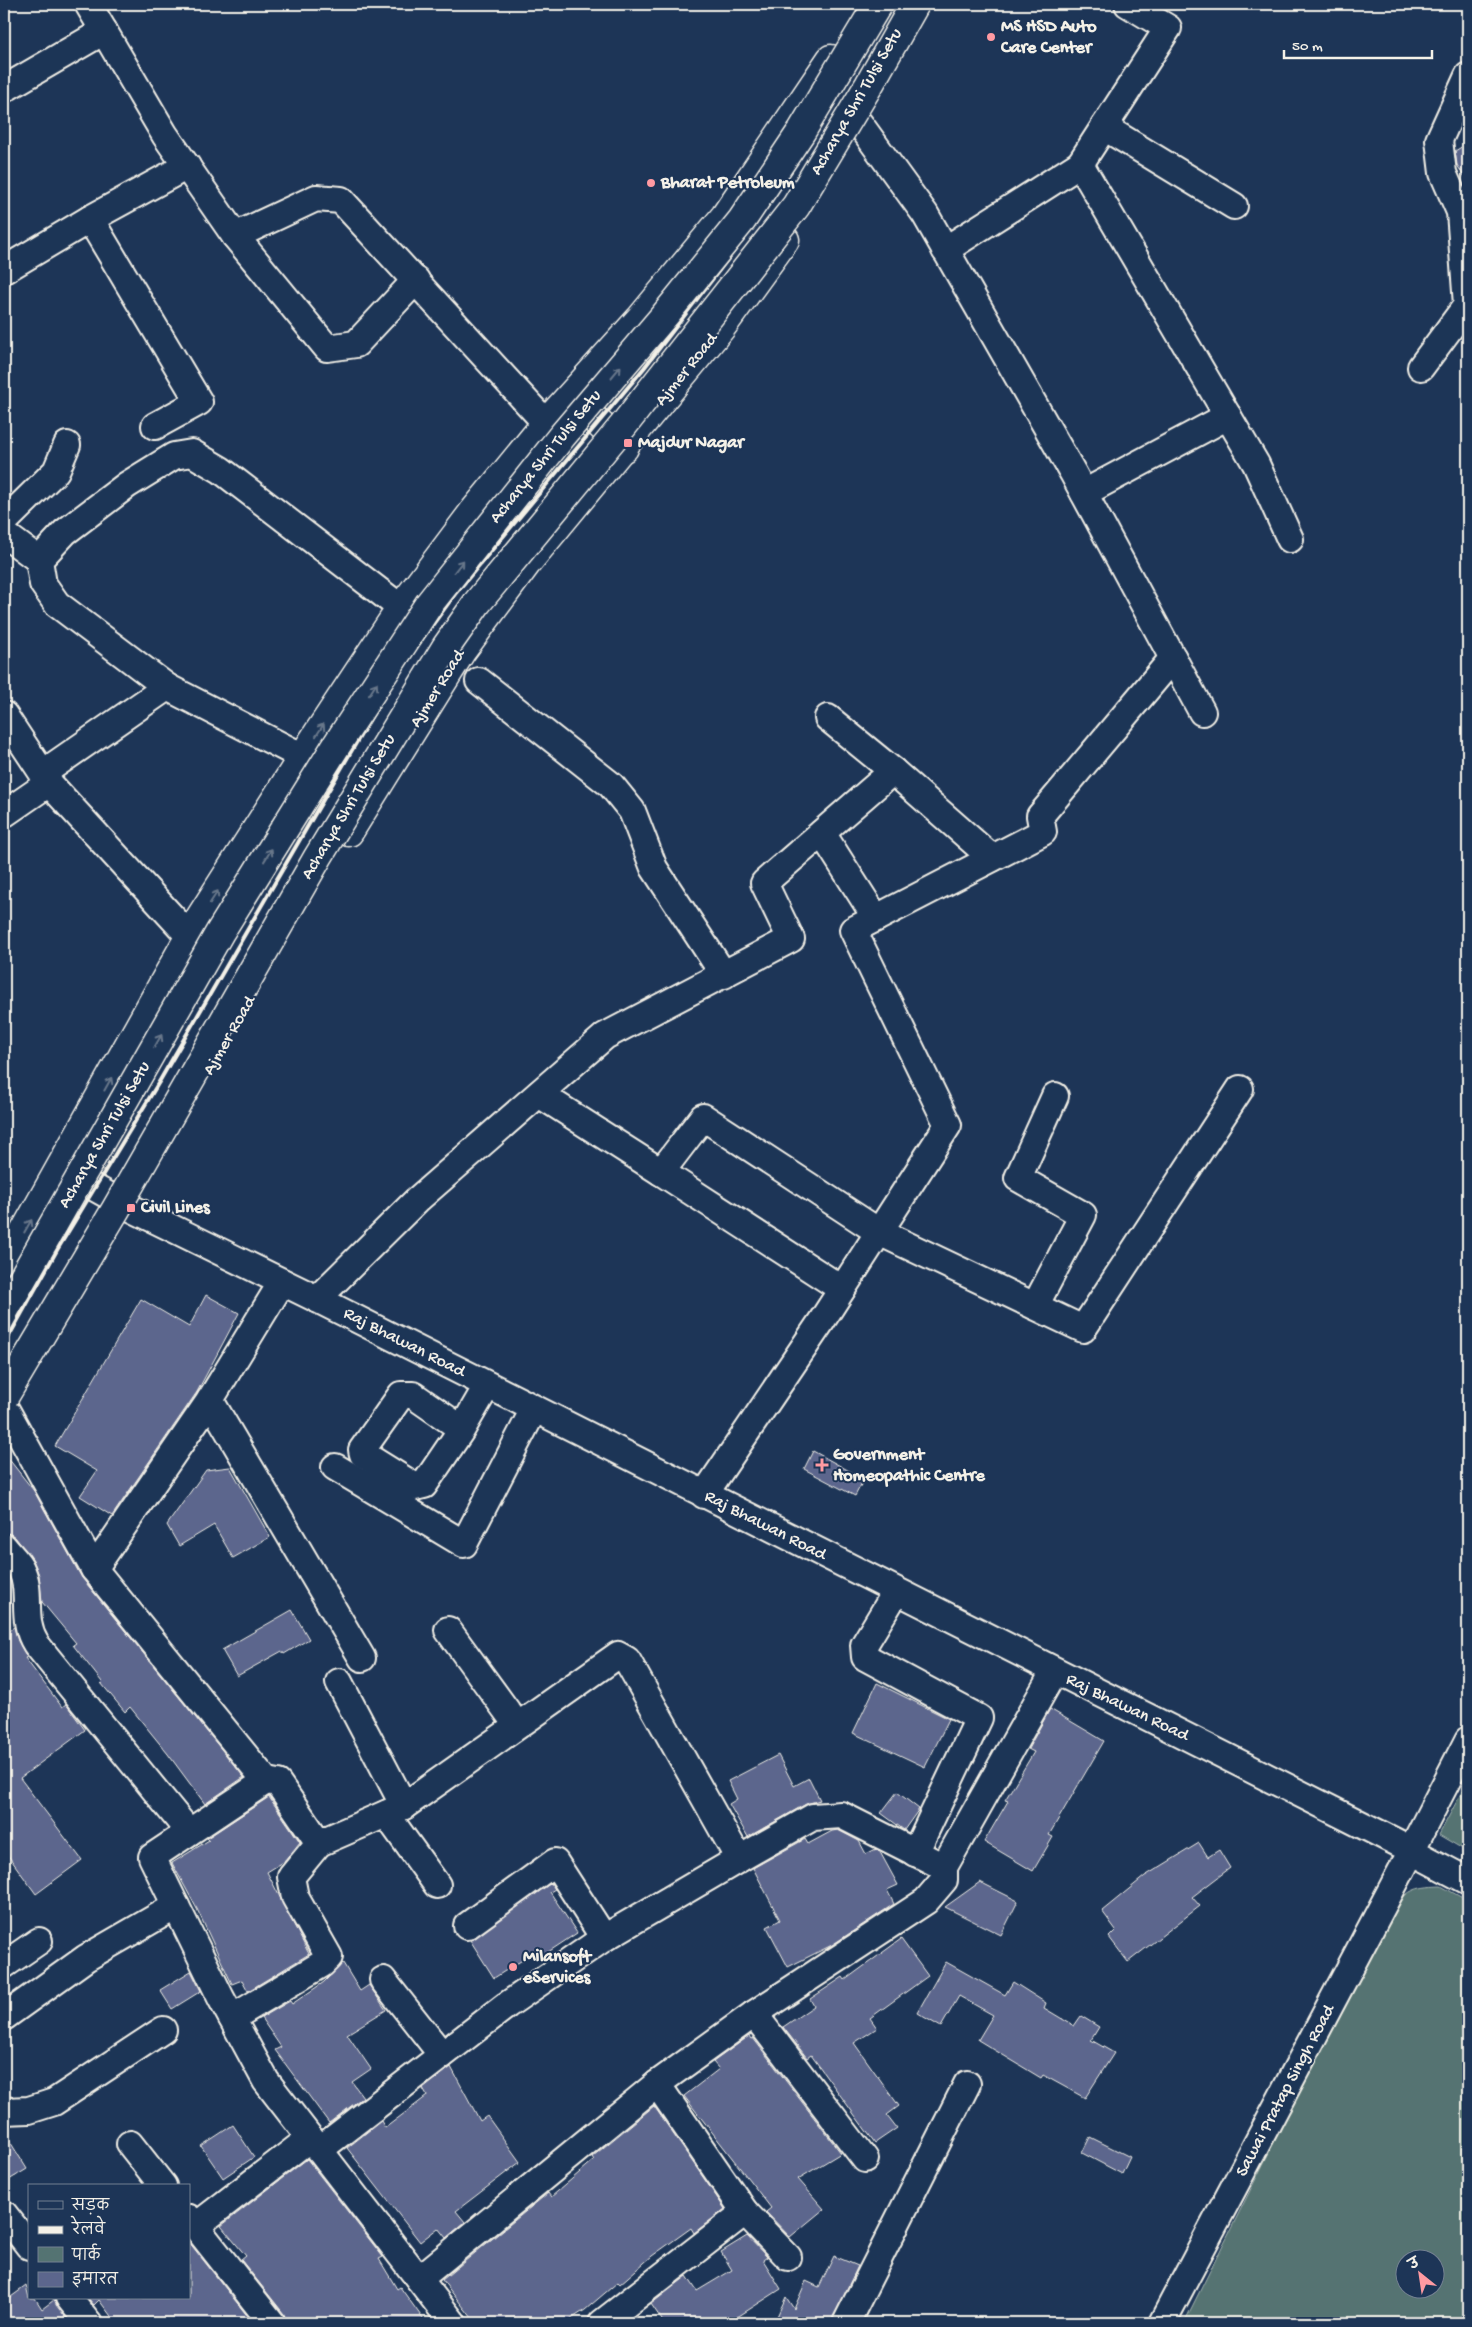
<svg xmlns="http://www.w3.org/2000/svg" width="1472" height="2327" font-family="'Gochi Hand','Playpen Sans Deva',sans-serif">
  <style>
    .green { fill: #547372; stroke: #a4b2ad; fill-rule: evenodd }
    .building { fill: #5c668d; stroke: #f4f1e8 }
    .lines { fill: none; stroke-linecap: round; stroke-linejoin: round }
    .minor-casing { stroke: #f4f1e8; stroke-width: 30 }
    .highway-casing { stroke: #f4f1e8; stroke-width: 31 }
    .minor { stroke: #1d3557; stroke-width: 26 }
    .highway { stroke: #1d3557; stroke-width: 28 }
    .rail { stroke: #f4f1e8; stroke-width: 4 }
    .highway-bridge-casing { stroke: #f4f1e8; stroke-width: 31; stroke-linecap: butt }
    .highway-bridge { stroke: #1d3557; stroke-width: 28 }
    .oneway { stroke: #68778a }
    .poi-dot { fill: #ff9aa2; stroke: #1d3557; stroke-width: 2 }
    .labels { text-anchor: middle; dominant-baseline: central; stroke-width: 4; stroke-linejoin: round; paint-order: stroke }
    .poi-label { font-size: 18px; font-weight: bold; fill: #f4f1e8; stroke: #1d3557; text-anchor: start }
    .street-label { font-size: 18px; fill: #f4f1e8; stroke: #1d3557 }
  </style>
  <rect width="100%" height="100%" fill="#1d3557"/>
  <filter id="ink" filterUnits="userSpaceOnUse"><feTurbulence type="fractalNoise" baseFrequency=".02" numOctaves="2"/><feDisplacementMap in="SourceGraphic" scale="10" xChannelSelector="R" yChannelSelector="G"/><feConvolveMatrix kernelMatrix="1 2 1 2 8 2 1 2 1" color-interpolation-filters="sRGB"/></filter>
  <g filter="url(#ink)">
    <!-- green -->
    <g class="green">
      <path d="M1468,1780v72l-29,-17z"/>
      <path d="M1441,1886l27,15v422h-284l206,-413c19,-20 23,-23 51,-24zM1404,2260h30v30h-30z"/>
    </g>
    <!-- building -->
    <g class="building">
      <path d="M1468,143v39l-11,-17 -2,-14z"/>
      <path d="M206,1295l33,18 -42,79 -85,124 -32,-20 17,-25 -42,-25 86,-147 48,28z"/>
      <path d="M813,1451l51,28 -9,17 -51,-27z"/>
      <path d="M4,1453l30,38 48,87 162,199 -39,27 -37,-50 -38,-47 -5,5 -24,-29 1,-1 -29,-37 3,-2 -34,-41 -3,-27 -6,-15 -18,-23 -11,-5z"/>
      <path d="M230,1467l40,70 -37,21 -19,-33 -35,21 -12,-21 39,-55z"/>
      <path d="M292,1610l17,29 -25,15 -2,-3 -45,25 -15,-26z"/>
      <path d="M14,1627l4,14 9,16 -2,1 37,49 4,-3 19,26 -65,48 62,82 -46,34 -32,-44v-216z"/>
      <path d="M877,1683l72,36 -24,48 -72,-34z"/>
      <path d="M1050,1709l54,32 -55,94 4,2 -20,34 -49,-29 24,-41 -3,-1 29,-48 -6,-3z"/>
      <path d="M778,1755l16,31 15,-8 11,22 -14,4 -58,33 -19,-33 8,-5 -9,-18z"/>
      <path d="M897,1792l22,17 -15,21 -23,-17z"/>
      <path d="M269,1797l31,45 -15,19 -18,11 42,82 -61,37 -6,-11 -10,4 -35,-75 -25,-46 37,-23 -2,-2z"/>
      <path d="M838,1830l21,11 7,13 10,-5 4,3 18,33 -11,5 7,14 -62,41 -44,22 -21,-40 13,-7 -27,-52 52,-29 3,5 24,-13z"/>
      <path d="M1199,1843l9,14 11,-7 11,18 -38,29 8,9 -72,56 -19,-25 7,-7 -14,-19 43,-35z"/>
      <path d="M980,1882l38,19 -17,34 -56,-28z"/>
      <path d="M551,1883l4,6 -5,3 27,41 -38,25 -4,-6 -41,26 -24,-38z"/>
      <path d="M901,1939l27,37 -58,42 7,10 -23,15 45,63 -12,9 10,13 -22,15 -64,-88 -4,3 -24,-31 31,-21 -4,-7 33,-22 2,3z"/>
      <path d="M946,1962l59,33 8,-13 33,21 -2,5 30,18 7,-10 18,11 -8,13 23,13 -29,45 -42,-23 -2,3 -63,-38 15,-25 -34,-19 -18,31 -24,-14z"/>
      <path d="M343,1963l17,28 9,-6 17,25 -39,24 24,35 -19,13 11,15 -34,26 -54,-73 6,-3 -20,-29 29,-17 2,3 32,-22z"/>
      <path d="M191,1971l10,20 -29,18 -12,-19z"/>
      <path d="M749,2036l2,3 2,-1 88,115 -43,26 26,30 -34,28 -24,-25 5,-4 -87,-112 35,-27 -6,-7z"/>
      <path d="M451,2067l29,54 7,-5 33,46 -64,49 9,11 -19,16 -8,-10 -18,14 -73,-94 34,-27 4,7 42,-32 -4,-7z"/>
      <path d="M654,2106l71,103 -31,24 -3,-5 -39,28 -32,28 -2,-2 -33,28 -20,13h-89l-34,-43 106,-87 3,4 43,-37 -2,-3z"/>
      <path d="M233,2125l21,32 -31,21 -22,-32z"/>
      <path d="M4,2132l23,37 -23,14z"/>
      <path d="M1090,2137l40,20 -8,17 -40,-21z"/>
      <path d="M307,2159l76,98 -4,2 18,30 3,-2 26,36h-139l-3,-9 -43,-54 5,-4 -25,-30z"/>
      <path d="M747,2236l20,21 -4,3 18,29 -53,34h-64l-13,-19 36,-28 10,15 35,-21 -11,-18z"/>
      <path d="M189,2242l64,81h-137l-17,-23 -5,5 -6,-7h101z"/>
      <path d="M834,2256l24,10 -27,57h-57l12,-26 8,12 12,-28 13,6z"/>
      <path d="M26,2286l3,12h6l7,11 12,-9 15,22 -65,1v-21z"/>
    </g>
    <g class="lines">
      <defs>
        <g id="minor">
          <path d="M88,4l77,131 70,101 92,112 29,-4 60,-64"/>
          <path d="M4,89l100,-58"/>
          <path d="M859,123l66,91 148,259 129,239"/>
          <path d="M1104,127l130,79"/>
          <path d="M1080,164l88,-136 -40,-24"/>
          <path d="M90,219l97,-53"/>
          <path d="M235,236l81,-38 25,2 205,223"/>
          <path d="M945,250l135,-86 176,300 34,75"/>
          <path d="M4,270l86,-51 109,183 -44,24"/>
          <path d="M1421,367l46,-62 -7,-93 -17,-39 -4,-33 29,-64"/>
          <path d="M1084,493l144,-77"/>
          <path d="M7,519l49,-48 11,-26"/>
          <path d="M4,534l35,26"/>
          <path d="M479,681l132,104 21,26 22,57 70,107"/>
          <path d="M167,687l-110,-83 -14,-20 -4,-24 26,-28 62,-47 47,-29 18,-3 29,17 180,138"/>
          <path d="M4,715l45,68 133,145 11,7"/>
          <path d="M893,771l99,87"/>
          <path d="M43,773l124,-86 136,70"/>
          <path d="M4,814l45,-31"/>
          <path d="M822,833l54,85"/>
          <path d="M539,1094l122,78"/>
          <path d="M61,1169l70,39 186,91 1083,545"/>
          <path d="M842,1289l-181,-117 42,-55 176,115 204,97 157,-240"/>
          <path d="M317,1299l100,-99 188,-164 186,-97 -27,-56 129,-112 -65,-53"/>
          <path d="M1035,1306l48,-91 -65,-37 37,-82"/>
          <path d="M210,1400l152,258"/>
          <path d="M5,1408l89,161 172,212 -114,76 69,141 45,83 187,242"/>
          <path d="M462,1429l-49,-34h-12l-39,55 1,4 53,33 8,-2 38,-56 25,-43"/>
          <path d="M335,1467l129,77 70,-135"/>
          <path d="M704,1495l117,-173 127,-197 -95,-195 190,-98 -3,-16 133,-158"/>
          <path d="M4,1547c5,7 14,14 17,22 12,24 -1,50 15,75l153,188"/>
          <path d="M94,1569l116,-169 72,-118"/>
          <path d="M896,1592l-32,53 1,12 114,61 -64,135"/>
          <path d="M448,1630l69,95"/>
          <path d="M339,1682l65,124"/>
          <path d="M266,1781l12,2 41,60 85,-37 214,-151 9,5 112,199 74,-42 28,-2 103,52v13l-18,21 -172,113 -97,70 -238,195"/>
          <path d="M386,1814l51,71"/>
          <path d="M1416,1841l52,-101"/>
          <path d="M1417,1854l51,27"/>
          <path d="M944,1867l110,-195"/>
          <path d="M467,1926l88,-64 49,76"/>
          <path d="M4,1965l35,-24"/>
          <path d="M383,1980l59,75"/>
          <path d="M754,2014l111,145"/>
          <path d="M4,2017l82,-59 90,-52"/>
          <path d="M232,2018l90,-54 7,-7 -34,-60 -4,-20 28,-34"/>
          <path d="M4,2111l25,-1 25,-8 109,-72"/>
          <path d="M130,2144l33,42"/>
          <path d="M319,2150l188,-145 97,-67 135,-79"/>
          <path d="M745,2212l43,45"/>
          <path d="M4,2214l25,32"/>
          <path d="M189,2218l83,105"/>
          <path d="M196,2226l114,-88"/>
          <path d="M69,2298l20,25"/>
          <path d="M602,2323l143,-111 -88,-128"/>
          <path d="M846,2323l121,-239"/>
          <path d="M1162,2323l246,-465"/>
        </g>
        <g id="highway">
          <path d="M571,396l53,52"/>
          <path d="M349,832l112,-180 66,-89 194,-235 64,-88"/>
          <path d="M4,1268l197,-352 117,-183 83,-125 73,-97 72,-88 94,-104 85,-103 106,-157"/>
        </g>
      </defs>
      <!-- minor casing -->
      <use href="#minor" class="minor-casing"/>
      <!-- highway casing -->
      <use href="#highway" class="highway-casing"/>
      <!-- minor -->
      <use href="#minor" class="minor"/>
      <!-- highway -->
      <use href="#highway" class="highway"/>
      <!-- rail -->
      <g class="rail">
        <path d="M4,1345l53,-95 102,-168 236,-406 60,-82 189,-226 113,-147 97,-152 36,-65"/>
        <path d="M4,1377l332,-572 76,-126 142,-184 104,-123 108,-139 103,-159 37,-70"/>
      </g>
      <defs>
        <g id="highway-bridge">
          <path d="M4,1311l216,-379 116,-186 93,-142 133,-168 103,-121 77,-95 59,-88 77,-128"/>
          <path d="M4,1397l112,-188 202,-352 128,-210 31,-44 146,-177 173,-220 73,-121 46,-81"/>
        </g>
      </defs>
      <!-- highway-bridge casing -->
      <use href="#highway-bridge" class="highway-bridge-casing"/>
      <!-- highway-bridge -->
      <use href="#highway-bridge" class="highway-bridge"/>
    </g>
    <!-- one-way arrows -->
    <defs><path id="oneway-shaft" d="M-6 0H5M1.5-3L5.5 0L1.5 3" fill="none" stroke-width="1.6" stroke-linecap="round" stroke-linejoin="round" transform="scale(1.25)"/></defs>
    <g class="oneway">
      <use href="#oneway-shaft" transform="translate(616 372) rotate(-50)"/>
      <use href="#oneway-shaft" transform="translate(459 566) rotate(-52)"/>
      <use href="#oneway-shaft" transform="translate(373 689) rotate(-57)"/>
      <use href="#oneway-shaft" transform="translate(320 730) rotate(-57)"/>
      <use href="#oneway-shaft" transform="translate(268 855) rotate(-58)"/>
      <use href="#oneway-shaft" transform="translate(214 897) rotate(-57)"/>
      <use href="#oneway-shaft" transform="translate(158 1041) rotate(-60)"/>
      <use href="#oneway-shaft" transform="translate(108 1084) rotate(-61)"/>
      <use href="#oneway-shaft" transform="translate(28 1226) rotate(-60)"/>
    </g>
  </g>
  <!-- markers -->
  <g class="poi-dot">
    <circle cx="991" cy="37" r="5"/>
    <circle cx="651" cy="183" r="5"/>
    <rect x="623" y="438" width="10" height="10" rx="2.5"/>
    <rect x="126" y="1203" width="10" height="10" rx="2.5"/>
    <path d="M819.5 1457.5h5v5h5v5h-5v5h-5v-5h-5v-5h5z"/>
    <circle cx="513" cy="1967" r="5"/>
  </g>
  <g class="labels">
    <!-- poi labels -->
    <g class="poi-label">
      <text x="1001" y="27">MS HSD Auto<tspan x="1001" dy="21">Care Center</tspan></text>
      <text x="661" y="183">Bharat Petroleum</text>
      <text x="638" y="443">Majdur Nagar</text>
      <text x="141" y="1208">Civil Lines</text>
      <text x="833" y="1455">Government<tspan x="833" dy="21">Homeopathic Centre</tspan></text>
      <text x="523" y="1957">Milansoft<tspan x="523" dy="21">eServices</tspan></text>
    </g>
    <!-- street labels -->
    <g class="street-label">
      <text transform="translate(857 102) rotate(-60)">Acharya Shri Tulsi Setu</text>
      <text transform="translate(687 370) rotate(-51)">Ajmer Road</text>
      <text transform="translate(546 457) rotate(-51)">Acharya Shri Tulsi Setu</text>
      <text transform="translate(438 689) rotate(-58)">Ajmer Road</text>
      <text transform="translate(349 807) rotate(-59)">Acharya Shri Tulsi Setu</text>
      <text transform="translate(230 1036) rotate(-60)">Ajmer Road</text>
      <text transform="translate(105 1135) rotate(-60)">Acharya Shri Tulsi Setu</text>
      <text transform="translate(404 1343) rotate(27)">Raj Bhawan Road</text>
      <text transform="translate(765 1526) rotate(27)">Raj Bhawan Road</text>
      <text transform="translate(1127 1708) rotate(26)">Raj Bhawan Road</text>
      <text transform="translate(1286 2091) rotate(-62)">Sawai Pratap Singh Road</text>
    </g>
  </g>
  <!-- margin -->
  <rect width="1472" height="2327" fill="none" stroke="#1d3557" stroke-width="20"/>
  <rect x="10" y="10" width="1452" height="2307" fill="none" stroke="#f4f1e8" stroke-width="2" filter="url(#ink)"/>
  <!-- legend -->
  <rect x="28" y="2184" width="162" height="115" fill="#1d3557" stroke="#738091"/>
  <rect x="38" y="2201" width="25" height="8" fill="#1d3557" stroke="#738091"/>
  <text x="72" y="2210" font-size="15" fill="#f4f1e8">सड़क</text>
  <rect x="38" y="2226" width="25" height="8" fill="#f4f1e8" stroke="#738091"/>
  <text x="72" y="2234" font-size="15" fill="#f4f1e8">रेलवे</text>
  <rect x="38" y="2247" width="25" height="15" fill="#547372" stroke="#738091"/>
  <text x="72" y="2260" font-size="15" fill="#f4f1e8">पार्क</text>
  <rect x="38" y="2272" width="25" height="15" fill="#5c668d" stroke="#738091"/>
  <text x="72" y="2284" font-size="15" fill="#f4f1e8">इमारत</text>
  <!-- north arrow -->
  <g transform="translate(1420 2274) rotate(330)"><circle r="24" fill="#1d3557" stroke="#738091"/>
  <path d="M0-4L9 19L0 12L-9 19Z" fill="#ff9aa2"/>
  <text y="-8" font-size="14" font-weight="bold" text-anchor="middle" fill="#f4f1e8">उ</text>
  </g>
  <!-- scale -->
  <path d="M1284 50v8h148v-8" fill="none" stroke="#f4f1e8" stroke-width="2.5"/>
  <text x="1292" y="50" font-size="15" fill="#f4f1e8" stroke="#1d3557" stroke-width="4" paint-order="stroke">50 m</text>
</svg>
